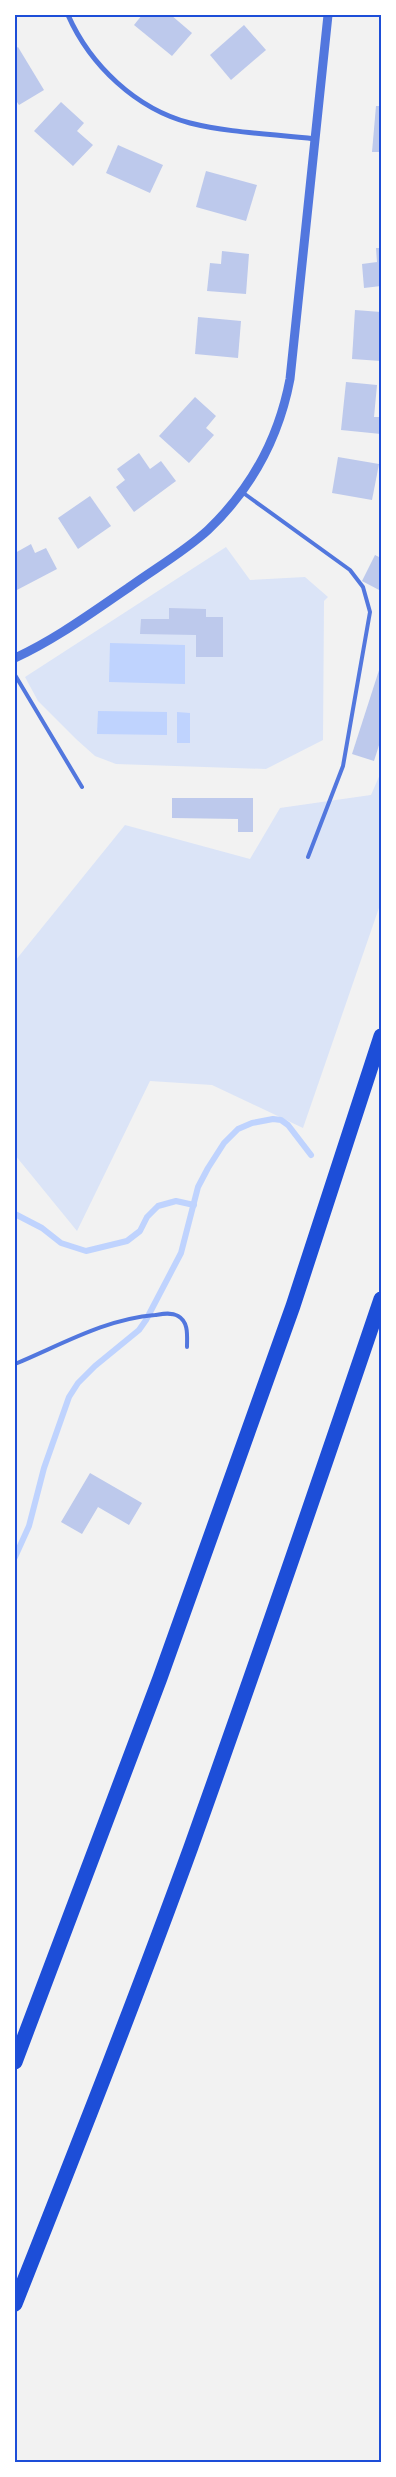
<svg xmlns="http://www.w3.org/2000/svg" width="396" height="2477" font-family="'Archivo Narrow',sans-serif">
  <style>
    .green { fill: #dbe4f7 }
    .water { fill: #bfd3fe }
    .lines { fill: none; stroke-linecap: round; stroke-linejoin: round }
    .stream { stroke: #bfd3fe; stroke-width: 6 }
    .building { fill: #bdc9ec }
    .service { stroke: #5277de; stroke-width: 4 }
    .minor { stroke: #5277de; stroke-width: 5 }
    .tertiary { stroke: #5277de; stroke-width: 9 }
    .motorway { stroke: #1d4ed8; stroke-width: 15 }
    .neatline { fill: none; stroke: #1d4ed8; stroke-width: 2 }
  </style>
  <rect width="100%" height="100%" fill="#f2f2f2"/>
  <!-- green -->
  <g class="green">
    <path d="M226,547l24,33 55,-3 23,20 -4,4 -1,139 -57,29 -150,-5 -21,-8 -19,-17 -38,-38 -13,-24z"/>
    <path d="M381,772v130l-78,226 -91,-43 -62,-4 -73,150 -62,-76v-194l110,-136 125,34 30,-51 91,-13z"/>
  </g>
  <!-- water -->
  <g class="water">
    <path d="M110,643l75,2v39l-76,-2z"/>
    <path d="M98,711l69,1v23l-70,-1z"/>
    <path d="M177,712l13,1v30h-13z"/>
  </g>
  <g class="lines">
    <!-- stream -->
    <g class="stream">
      <path d="M15,1214l27,14 19,15 25,8 41,-10 13,-10 7,-14 11,-11 18,-5 18,4"/>
      <path d="M15,1557l14,-31 15,-58 25,-71 9,-14 17,-17 44,-36 7,-10 35,-67 17,-66 10,-19 16,-25 14,-14 14,-6 21,-4 8,1 7,5 23,30"/>
    </g>
  </g>
  <!-- building -->
  <g class="building">
    <path d="M142,15h29l21,18 -20,23 -38,-31z"/>
    <path d="M244,25l22,25 -35,30 -21,-25z"/>
    <path d="M18,47l26,43 -25,15 -4,-6v-50z"/>
    <path d="M61,102l23,21 -7,8 16,14 -20,21 -39,-35z"/>
    <path d="M376,106h5v46h-9z"/>
    <path d="M118,145l45,20 -13,28 -44,-20z"/>
    <path d="M206,171l51,14 -11,36 -50,-14z"/>
    <path d="M376,248h5v38l-17,2 -2,-24 15,-2z"/>
    <path d="M222,251l27,3 -3,40 -39,-3 3,-28 11,1z"/>
    <path d="M355,310l26,2v49l-29,-2z"/>
    <path d="M198,317l43,4 -3,37 -43,-4z"/>
    <path d="M346,382l31,3 -3,32h7v17l-40,-4z"/>
    <path d="M195,397l21,19 -10,12 8,7 -25,28 -30,-27z"/>
    <path d="M139,453l11,16 11,-8 15,20 -42,31 -18,-25 9,-7 -8,-11z"/>
    <path d="M338,457l41,7 -7,36 -40,-7z"/>
    <path d="M90,496l21,30 -33,23 -20,-31z"/>
    <path d="M31,544l4,9 11,-5 11,21 -42,22v-38z"/>
    <path d="M375,555l6,3v33l-19,-10z"/>
    <path d="M169,608l37,1v8h17v40h-27v-22l-56,-1 1,-15h28z"/>
    <path d="M381,664v75l-7,22 -22,-7z"/>
    <path d="M172,798h81v34h-15v-13l-66,-1z"/>
    <path d="M90,1473l52,30 -13,22 -31,-18 -16,27 -21,-12z"/>
  </g>
  <g class="lines">
    <!-- service -->
    <g class="service">
      <path d="M242,492l108,78 13,17 7,25 -27,154 -35,91"/>
      <path d="M15,675l67,112"/>
      <path d="M15,1364c46,-19 90,-45 140,-49 7,-1 16,-3 23,1 11,6 9,20 9,31"/>
    </g>
    <!-- minor -->
    <path class="minor" d="M68,15c22,50 68,94 122,108 40,10 84,11 125,16"/>
    <!-- tertiary -->
    <path class="tertiary" d="M15,658c41,-19 76,-45 113,-70 26,-19 56,-36 80,-58 43,-41 71,-93 82,-151l38,-364"/>
    <!-- motorway -->
    <g class="motorway">
      <path d="M15,2062l145,-384 133,-372 88,-270"/>
      <path d="M15,2304c60,-152 120,-303 176,-457 65,-182 128,-365 190,-548"/>
    </g>
  </g>
  <!-- border -->
  <rect width="396" height="2477" fill="none" stroke="#ffffff" stroke-width="32"/>
  <rect x="16" y="16" width="364" height="2445" class="neatline"/>
</svg>
